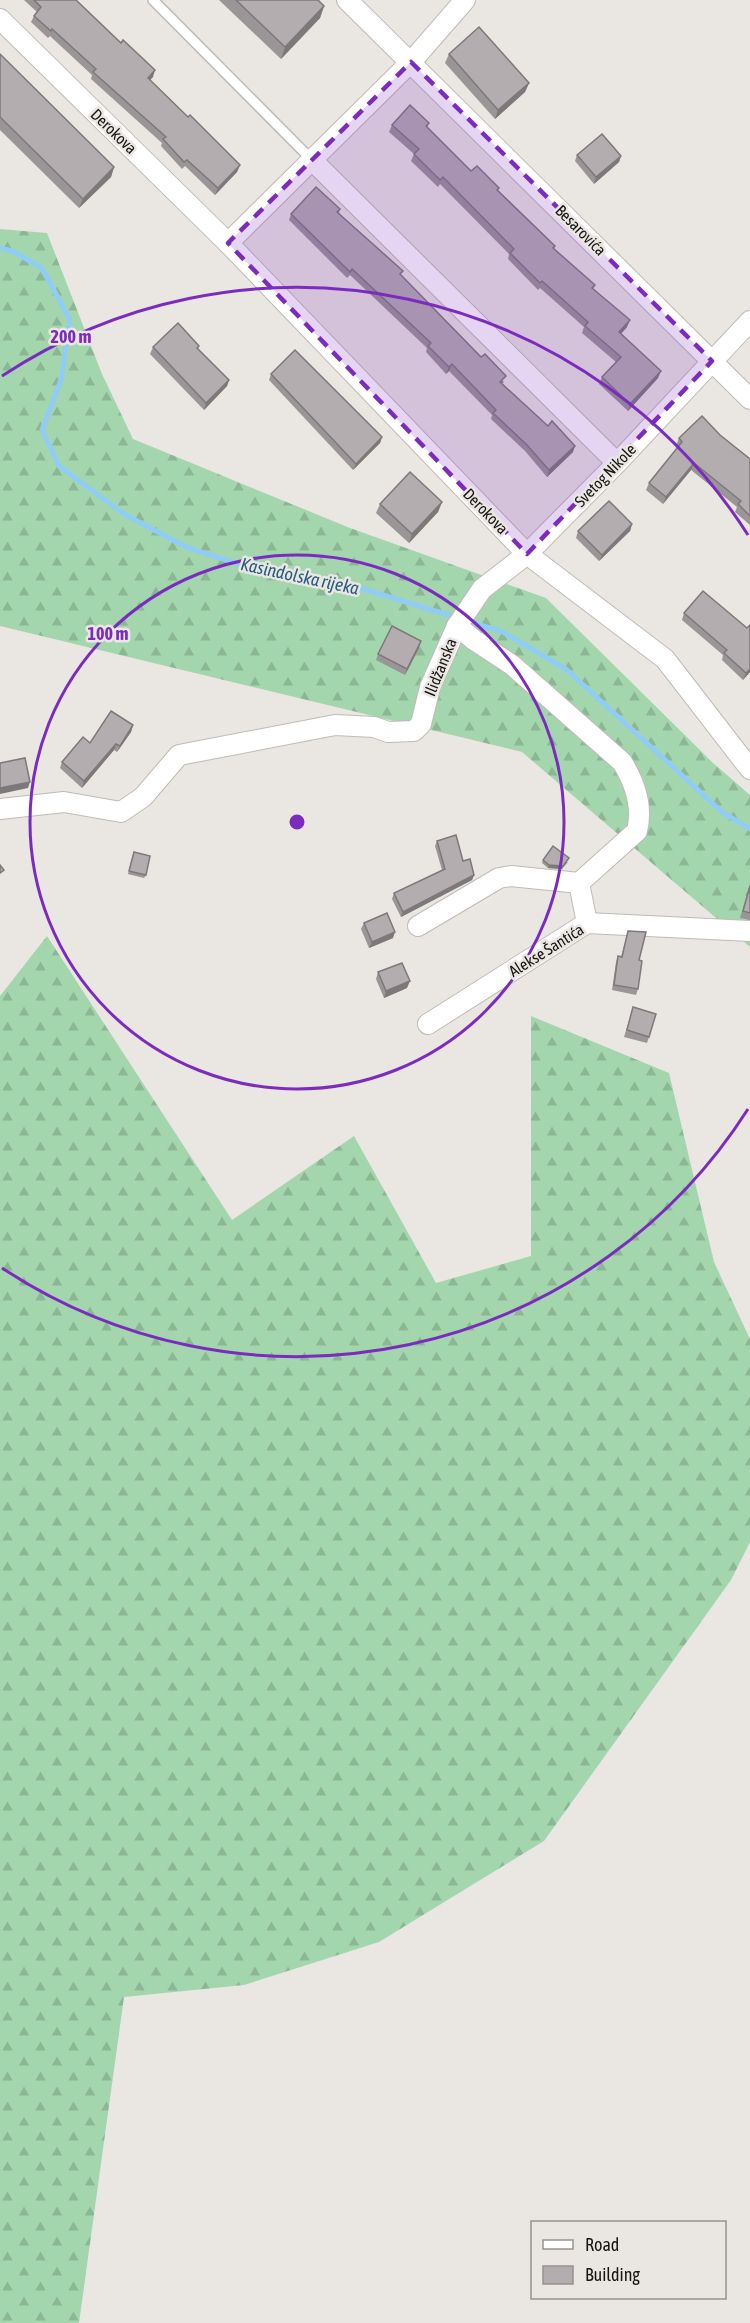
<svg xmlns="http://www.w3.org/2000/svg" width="750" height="2323" font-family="'Asap Condensed',sans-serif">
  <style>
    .forest { fill: url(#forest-firs) }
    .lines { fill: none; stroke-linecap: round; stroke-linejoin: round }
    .stream { stroke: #90ccf5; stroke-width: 5 }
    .lane-casing { stroke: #bfbbb6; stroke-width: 12 }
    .street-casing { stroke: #bfbbb6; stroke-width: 22 }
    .lane { stroke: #fff; stroke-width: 9 }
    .street { stroke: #fff; stroke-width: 20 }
    .wall { fill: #9a9597 }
    .shaded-wall { fill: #7d797b }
    .building { fill: #b3adb0; stroke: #7d797b; stroke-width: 1.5 }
    .marked { fill: #7b2cbf; fill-opacity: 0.2; stroke: #7b2cbf; stroke-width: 4.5; stroke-dasharray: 12 8; stroke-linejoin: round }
    .ring { fill: none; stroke: #7b2cbf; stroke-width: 3 }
    .labels { text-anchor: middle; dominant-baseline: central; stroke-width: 5; stroke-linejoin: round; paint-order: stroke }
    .street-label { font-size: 16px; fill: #171514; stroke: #eae6e1 }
    .water-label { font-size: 18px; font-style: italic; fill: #245d80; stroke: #eae6e1 }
    .centre { fill: #7b2cbf; stroke: #eae6e1; stroke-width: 3 }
    .ring-label { font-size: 18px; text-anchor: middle; font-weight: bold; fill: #7b2cbf; stroke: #eae6e1; stroke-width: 5; stroke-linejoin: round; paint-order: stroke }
  </style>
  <defs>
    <pattern id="forest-firs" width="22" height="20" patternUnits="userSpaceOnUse" patternTransform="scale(1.5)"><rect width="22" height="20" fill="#a4d6ad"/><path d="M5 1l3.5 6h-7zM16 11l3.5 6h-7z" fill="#8cb794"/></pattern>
  </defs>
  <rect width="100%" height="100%" fill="#eae6e1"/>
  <!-- forest -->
  <g class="forest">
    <path d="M0,229l47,4 55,141 31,65 217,89 196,70 166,164 38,33v152l-228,-195 -522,-126z"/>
    <path d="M47,936l185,284 122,-84 82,147 95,-27v-240l138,57 45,189 36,77v203l-19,38 -187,261 -165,101 -135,43 -120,12 -45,326h-79v-1327z"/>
  </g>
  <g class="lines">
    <!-- stream -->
    <g class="stream">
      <path d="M0,248l12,3 30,17 28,52 -9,60 -19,50 17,36 65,48 62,33 74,24 97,16 101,31"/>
      <path d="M467,621l36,11 64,38 155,142 28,17"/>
    </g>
    <defs>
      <path id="lane" d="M153,0l160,161"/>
      <g id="street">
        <path d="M347,0l403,399"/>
        <path d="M0,19l228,224 299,311 138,105 85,110"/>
        <path d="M313,161l304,302"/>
        <path d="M228,243l183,-181 54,-62"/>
        <path d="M0,809l64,-7 57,10 22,-15 36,-42 156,-30 39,2 14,5 26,-1 7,-7 9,-37 27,-61 25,-37 45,-35 90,-91 133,-142"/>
        <path d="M579,883l8,40"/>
        <path d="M418,926l81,-48 12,-2 68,7 58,-52c6,-24 -2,-48 -15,-69l-110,-97 -38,-25 -17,-14"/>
        <path d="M428,1024l159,-101 163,8"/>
      </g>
    </defs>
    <!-- lane casing -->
    <use href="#lane" class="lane-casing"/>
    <!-- street casing -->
    <use href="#street" class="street-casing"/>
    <!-- lane -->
    <use href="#lane" class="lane"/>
    <!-- street -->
    <use href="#street" class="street"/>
  </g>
  <!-- wall -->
  <g class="wall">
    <path d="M24,0h52l77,77 -3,3 38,37 52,48 -3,7 -22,23 -30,-29 -3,3 -21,-23 1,-3 -71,-64 1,-4 -42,-39 -2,2 -17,-16 3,-6 3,-4z"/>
    <path d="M219,0h99l6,6 -4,12 -39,41z"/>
    <path d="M0,54l114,113 -3,10 -32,31 -79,-78z"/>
    <path d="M449,54l80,29 -4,9 -30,27 -50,-56z"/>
    <path d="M429,123l-2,5 44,43 28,17 -1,2 57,56 -1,3 41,36 -2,4 34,38 -6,7 37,44 -30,33 -29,-27 3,-7 14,-15 -34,-29 2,-6 -44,-39 -2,2 -30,-31 1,-5 -69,-70 -2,3 -27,-26 3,-7 -25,-22 3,-7z"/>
    <path d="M577,155l44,1 -2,6 -25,22 -19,-23z"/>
    <path d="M340,209l-1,4 62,63 103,106 -2,2 71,68 -26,25 -22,-26 -34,-32 1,-4 -43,-44 -3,3 -20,-22 1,-4 -77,-73 -3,3 -58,-58 2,-6z"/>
    <path d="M199,346l-1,3 31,31 -2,6 -23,24 -54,-56 3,-7z"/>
    <path d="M271,374l111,63 -2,6 -27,27 -84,-90z"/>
    <path d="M720,435l30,24v66l-15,-13 2,-5 -46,-37 -28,34 -17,-14 3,-7 29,-35 -2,-2 3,-8z"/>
    <path d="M442,502l-4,10 -29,31 -33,-30 4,-9z"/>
    <path d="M632,524l-2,7 -31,30 -23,-23 2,-7z"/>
    <path d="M684,613l63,15 3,-3v47l-7,8 -21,-20 1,-5 -41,-35z"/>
    <path d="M419,648l-14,27 -29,-15 2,-6z"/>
    <path d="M133,725l-2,7 -14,20 -3,-2 -32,38 -22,-20 2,-6 28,-19z"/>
    <path d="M437,841l26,20 11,14 -2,5 -71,37 -9,-18 2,-6 48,-23 -7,-24z"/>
    <path d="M133,855l13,20 -2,3 -16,-4z"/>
    <path d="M543,860l25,2 -6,7 -14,-1 -6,-5z"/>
    <path d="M750,884v36l-10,-2z"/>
    <path d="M364,923l29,15 -24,10 -8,-19z"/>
    <path d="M628,931l11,29 -1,29 -2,6 -24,-5 4,-28 2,-6 3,1z"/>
    <path d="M378,972l29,16 -23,10 -8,-19z"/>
    <path d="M633,1007l16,30 -2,6 -23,-6z"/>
  </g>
  <!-- shaded-wall -->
  <g class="shaded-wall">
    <path d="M324,6l-4,12 -39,41 4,-12z"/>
    <path d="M155,70l-2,7 -8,8 3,-7z"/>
    <path d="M529,83l-4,9 -30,27 3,-9z"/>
    <path d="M621,156l-2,6 -25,22 2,-7z"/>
    <path d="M240,165l-3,7 -22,23 3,-7z"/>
    <path d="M114,167l-3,10 -32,31 4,-9z"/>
    <path d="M630,320l-3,7 -11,12 3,-7z"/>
    <path d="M452,364l-3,7 -3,3 3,-7z"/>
    <path d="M661,371l-3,7 -30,33 2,-7z"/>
    <path d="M229,380l-2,6 -23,24 2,-7z"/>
    <path d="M382,437l-2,6 -27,27 3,-6z"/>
    <path d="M575,446l-2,6 -26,25 2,-7z"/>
    <path d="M694,463l-3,7 -28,34 3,-7z"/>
    <path d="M442,502l-4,10 -29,31 3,-9z"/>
    <path d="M632,524l-2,7 -31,30 3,-6z"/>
    <path d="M421,641l-2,7 -14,27 2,-6z"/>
    <path d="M750,669v3l-7,8 3,-7z"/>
    <path d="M133,725l-2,7 -14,20 3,-6z"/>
    <path d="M116,744l-2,6 -32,38 2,-7z"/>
    <path d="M30,782l-2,6 -28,6v-6z"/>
    <path d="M569,858l-7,11 -14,-1 1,-3z"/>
    <path d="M474,875l-2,5 -71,37 2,-5z"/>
    <path d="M395,932l-2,6 -24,10 3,-6z"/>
    <path d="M410,981l-3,7 -23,10 2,-7z"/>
  </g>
  <!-- building -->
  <g class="building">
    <path d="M34,0h42l45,43 2,-3 32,30 -7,8 40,39 2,-2 50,50 -22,23 -31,-28 -3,2 -21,-23 3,-2 -73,-65 3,-3 -44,-40 -1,2 -17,-15 7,-9z"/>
    <path d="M236,0h82l6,6 -39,41z"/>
    <path d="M479,27l50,56 -31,27 -49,-56z"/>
    <path d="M0,54l114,113 -31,32 -83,-82z"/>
    <path d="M410,105l19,18 -3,3 45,45 6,-5 22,22 -2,2 58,56 -2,2 42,37 -3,3 38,32 -11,12 42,39 -31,33 -28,-27 19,-20 -36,-31 3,-4 -46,-41 -2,2 -30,-30 4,-4 -71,-72 -3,3 -26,-26 5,-5 -27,-24z"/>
    <path d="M602,134l19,22 -25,21 -19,-22z"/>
    <path d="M316,187l24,22 -3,3 66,59 -3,3 81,83 4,-3 21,22 -6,6 48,44 4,-5 23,25 -26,24 -22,-25 -34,-32 3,-3 -44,-46 -3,3 -21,-21 3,-3 -79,-74 -2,3 -59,-58z"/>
    <path d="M178,323l21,23 -2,2 32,32 -23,23 -53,-56z"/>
    <path d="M295,350l87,87 -26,27 -85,-90z"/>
    <path d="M702,416l18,19 30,24v57l-12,-12 3,-3 -47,-38 -28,34 -17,-14 33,-41 -3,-4z"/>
    <path d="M410,472l32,30 -30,32 -32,-30z"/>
    <path d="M609,501l23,23 -30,31 -24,-24z"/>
    <path d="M703,591l44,37 3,-3v44l-4,4 -22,-20 3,-3 -43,-37z"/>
    <path d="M392,626l29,15 -14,28 -29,-15z"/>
    <path d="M111,711l22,14 -13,21 -4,-2 -32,37 -22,-19 21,-25 7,6z"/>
    <path d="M25,758l5,24 -30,6v-25z"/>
    <path d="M456,835l7,26 7,-2 4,16 -71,37 -9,-19 51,-24 -8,-28z"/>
    <path d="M553,846l16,12 -6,8 -14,-1 -6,-5z"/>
    <path d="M134,852l16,4 -4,19 -17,-4z"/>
    <path d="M0,865l4,5 -4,3z"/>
    <path d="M750,886v27l-7,-2z"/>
    <path d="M387,913l8,19 -23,10 -8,-19z"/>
    <path d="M628,931l18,1 -7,28 3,1 -4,28 -24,-4 4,-29 4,1z"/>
    <path d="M402,963l8,18 -24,10 -8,-19z"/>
    <path d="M633,1007l23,7 -7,23 -22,-7z"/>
  </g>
  <!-- marked area -->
  <path class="marked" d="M411,62l301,299 -185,193 -299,-311z"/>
  <!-- distance rings -->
  <g class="ring">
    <circle cx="297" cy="822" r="267"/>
    <path d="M748 1109A535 535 0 0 1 2 1268M2 376A535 535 0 0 1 748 535"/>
  </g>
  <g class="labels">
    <!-- street labels -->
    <g class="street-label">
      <text transform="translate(114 131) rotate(44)">Derokova</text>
      <text transform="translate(581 230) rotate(45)">Besarovića</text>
      <text transform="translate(605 475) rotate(-46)">Svetog Nikole</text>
      <text transform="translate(486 511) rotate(46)">Derokova</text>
      <text transform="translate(440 667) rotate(-68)">Ilidžanska</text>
      <text transform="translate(546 950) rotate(-32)">Alekse Šantića</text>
    </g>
    <!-- water labels -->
    <g class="water-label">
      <text transform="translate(300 576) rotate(12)">Kasindolska rijeka</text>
    </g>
  </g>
  <circle cx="297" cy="822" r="9" class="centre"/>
  <g class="ring-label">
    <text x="71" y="343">200 m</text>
    <text x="108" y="640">100 m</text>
  </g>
  <!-- legend -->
  <rect x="531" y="2221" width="195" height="78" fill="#eae6e1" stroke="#96928f" stroke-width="1.5"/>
  <rect x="543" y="2240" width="30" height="9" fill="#ffffff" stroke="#96928f" stroke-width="1.5"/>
  <text x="585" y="2251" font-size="18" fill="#171514">Road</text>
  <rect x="543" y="2266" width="30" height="18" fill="#b3adb0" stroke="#96928f" stroke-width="1.5"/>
  <text x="585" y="2281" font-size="18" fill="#171514">Building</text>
</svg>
